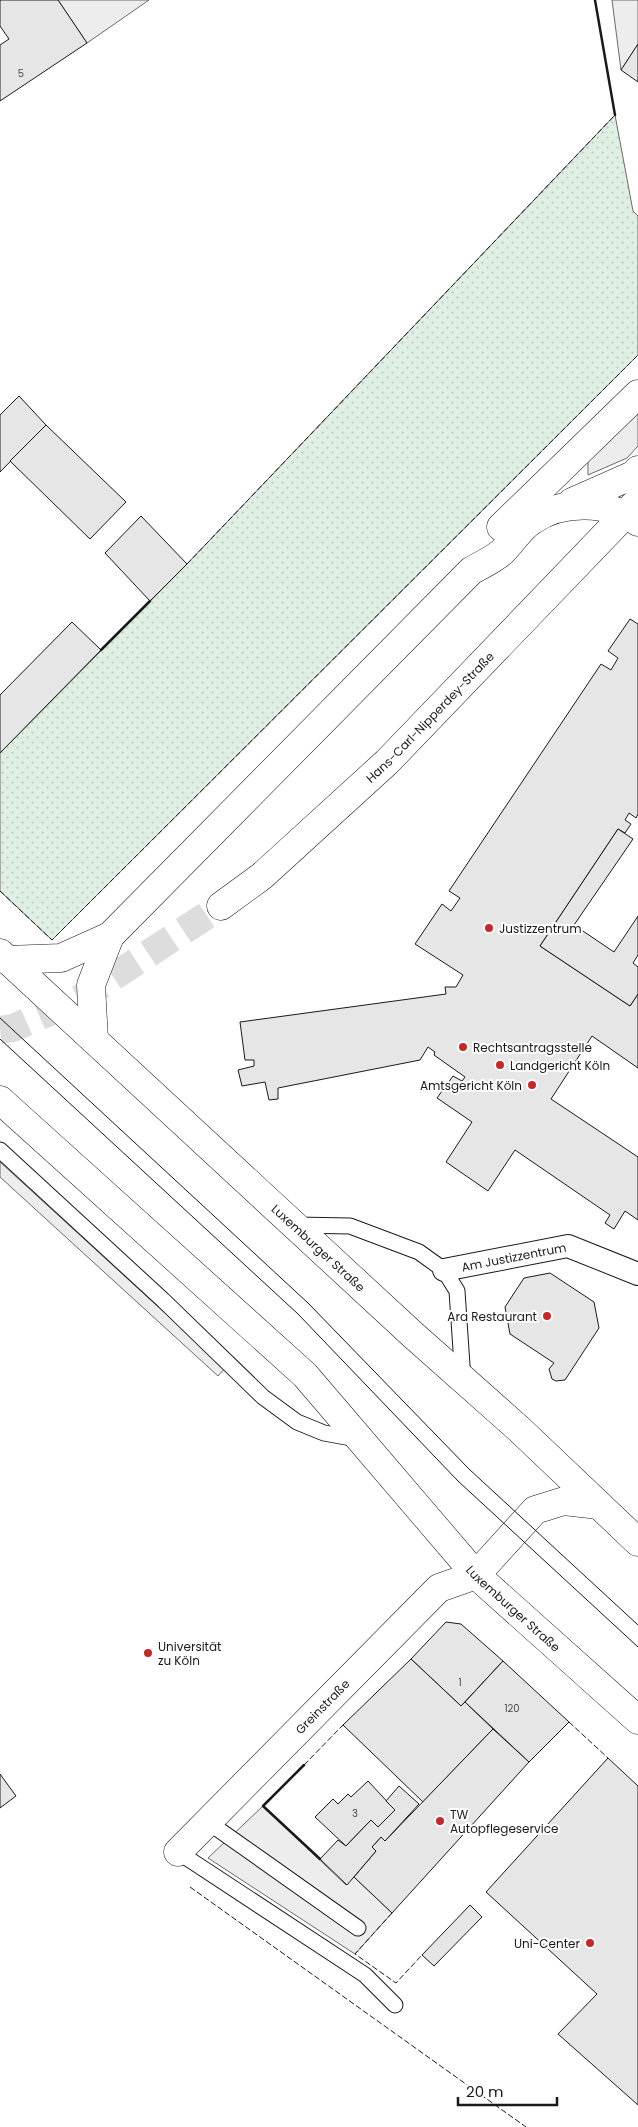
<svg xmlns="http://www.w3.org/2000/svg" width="638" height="2127" font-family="Poppins,sans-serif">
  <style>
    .grass { fill: url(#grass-dots); stroke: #6a6a6a }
    .parking { fill: #ededed; stroke: #6a6a6a }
    .building { fill: #e6e6e6; stroke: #1a1a1a }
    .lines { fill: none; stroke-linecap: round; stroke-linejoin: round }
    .minor-tunnel { stroke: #ddd; stroke-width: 28; stroke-dasharray: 28 14; stroke-linecap: butt }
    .service-casing { stroke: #1a1a1a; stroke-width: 17 }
    .pedestrian-casing { stroke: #1a1a1a; stroke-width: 24 }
    .minor-casing { stroke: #1a1a1a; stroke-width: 29 }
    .primary-casing { stroke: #1a1a1a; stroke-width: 29 }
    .service { stroke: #fff; stroke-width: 15 }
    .pedestrian { stroke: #fff; stroke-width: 22 }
    .minor { stroke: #fff; stroke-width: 28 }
    .primary { stroke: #fff; stroke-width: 28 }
    .tram { stroke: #1a1a1a; stroke-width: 1 }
    .fence { stroke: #1a1a1a; stroke-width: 1; stroke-dasharray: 6 2.5; stroke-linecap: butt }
    .wall { stroke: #1a1a1a; stroke-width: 2.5 }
    .poi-dot { fill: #c62828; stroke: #fff; stroke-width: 2 }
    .labels { text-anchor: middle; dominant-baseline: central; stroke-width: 4; stroke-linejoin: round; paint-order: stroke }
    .number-label { font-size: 10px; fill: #4d4d4d }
    .street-label { font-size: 12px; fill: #1a1a1a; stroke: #fff }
    .poi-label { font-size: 12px; fill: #1a1a1a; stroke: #fff; text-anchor: start }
  </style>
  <defs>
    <pattern id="grass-dots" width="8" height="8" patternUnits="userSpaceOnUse" patternTransform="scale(1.25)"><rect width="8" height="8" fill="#e0efe3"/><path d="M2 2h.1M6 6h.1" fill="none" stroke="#c0ccc2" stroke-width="1.8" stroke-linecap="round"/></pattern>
  </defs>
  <rect width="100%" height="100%" fill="#fff"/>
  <!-- grass -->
  <path class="grass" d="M615,115l18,96 5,5v139l-586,585 -52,-49v-138l187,-189z"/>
  <!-- parking -->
  <g class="parking">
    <path d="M58,0h91l-62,43z"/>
    <path d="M612,0h26v44l-17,26z"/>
    <path d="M638,404v42l-11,12 -39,17v-25z"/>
    <path d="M0,1162l225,206 -7,8 -218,-199z"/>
    <path d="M263,1806l83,79 8,-8 38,36 -37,41 -147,-96z"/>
  </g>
  <!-- building -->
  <g class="building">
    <path d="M0,0h58l29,43 -87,58v-56l9,-6 -9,-13z"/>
    <path d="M638,44v38l-17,-12z"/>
    <path d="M19,396l27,29 -46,47v-57z"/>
    <path d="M46,425l80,77 -36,37 -80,-78z"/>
    <path d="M141,516l46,48 -37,37 -45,-48z"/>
    <path d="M630,619l8,5v190l-2,4 -7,-5 -4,7 6,4 -6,9 -7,-4 -78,117 90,60 8,-12v74l-46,-32 -41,63 87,58v63l-13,-9 -11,18 -9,-6 5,-8 -95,-65 -27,41 -42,-29 26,-40 -35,-24 16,-22 9,5 3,-4 -31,-22 1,-3 -7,-5 -8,13 -142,28v11l-9,1 -4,-18 -23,4 -4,-16 16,-4v-6h-9l-5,-38 206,-28 -1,-7h11l7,-12 -48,-31 27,-40 9,7 9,-13 -11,-7 152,-227 10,6 7,-12 -10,-7z"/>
    <path d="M72,622l29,28 -101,103v-58z"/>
    <path d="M618,829l15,10 -59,86 40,27 24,-36v39l-5,8 5,4v27l-8,12 -90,-60z"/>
    <path d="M550,1273l44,29 5,26 -34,52 -9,1 -4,-2 -3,-10 5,-6 -44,-29 -5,-27 19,-29z"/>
    <path d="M446,1622l15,2 42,37 -42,45 -50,-47z"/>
    <path d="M411,1659l50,47 4,-4 28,27 -70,73 -80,-77z"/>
    <path d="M503,1661l66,61 -40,40 -64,-60z"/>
    <path d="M493,1729l36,33 -137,151 -38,-36 22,-26 -4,-4 9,-10 4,4z"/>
    <path d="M608,1758l30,28v319l-80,-71 39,-40 -111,-102z"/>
    <path d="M0,1774l16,22 -16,12z"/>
    <path d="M368,1781l27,29 -17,17 -7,-7 -25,26 -31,-29 18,-18 5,5 10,-10 3,3z"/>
    <path d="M399,1786l20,18 -34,37 -4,-4 -9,10 4,4 -29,34 -27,-26 18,-19 8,6 25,-26 7,7 17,-17 -9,-9z"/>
    <path d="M470,1905l12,12 -48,49 -12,-11z"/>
  </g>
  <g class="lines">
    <!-- minor-tunnel -->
    <path class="minor-tunnel" d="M0,1030l13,-2 68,-30 140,-92"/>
    <defs>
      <g id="service">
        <path d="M0,1150l163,150 100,97 34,25 27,11 33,6"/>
        <path d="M295,1225l55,1 69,26 25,18 13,21 6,89"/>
        <path d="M208,1822l150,106"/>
        <path d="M178,1852l187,123 30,30"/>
      </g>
      <g id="pedestrian">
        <path id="s1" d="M444,1270l124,-24 70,28"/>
      </g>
      <g id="minor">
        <path d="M572,502l61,-27 5,-5"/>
        <path d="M501,527l137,-133"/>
        <path id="s2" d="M221,906l41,-30 125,-114 251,-261"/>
        <path d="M110,936l361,-365c10,-6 24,-12 32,-20 10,-10 18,-24 30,-31 30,-20 75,-19 105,2"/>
        <path id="s3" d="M178,1852l261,-264 37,-13"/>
      </g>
      <g id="primary">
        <path id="s4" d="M0,953l412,381 107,95 119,113"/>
        <path d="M7,960l54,-2 49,-22"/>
        <path d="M94,1040l-3,-55 19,-49"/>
        <path id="s5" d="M0,1100l305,275 171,200 162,145"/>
        <path d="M476,1575l59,-65 29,-9 35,4"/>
      </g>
    </defs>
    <!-- service casing -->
    <use href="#service" class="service-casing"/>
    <!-- pedestrian casing -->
    <use href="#pedestrian" class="pedestrian-casing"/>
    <!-- minor casing -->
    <use href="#minor" class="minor-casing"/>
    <!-- primary casing -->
    <use href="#primary" class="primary-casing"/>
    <!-- service -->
    <use href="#service" class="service"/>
    <!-- pedestrian -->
    <use href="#pedestrian" class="pedestrian"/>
    <!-- minor -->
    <use href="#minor" class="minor"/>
    <!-- primary -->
    <use href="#primary" class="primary"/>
    <!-- tram -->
    <g class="tram">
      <path d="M0,1018l308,285 161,166 169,156"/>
      <path d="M0,1039l298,275 160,167 180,166"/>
    </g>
    <!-- fence -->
    <g class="fence">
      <path d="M187,564l428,-449"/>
      <path d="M0,891l52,49 586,-585"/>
      <path d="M569,1722l39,36"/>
      <path d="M304,1765l39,-40"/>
      <path d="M190,1887l336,240"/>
      <path d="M392,1913l-37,41 41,29 26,-28"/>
    </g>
    <!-- wall -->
    <g class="wall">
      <path d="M595,0l20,115"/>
      <path d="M101,650l49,-49"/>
      <path d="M304,1765l-41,41 57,53"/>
    </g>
  </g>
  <!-- markers -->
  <g class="poi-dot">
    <circle cx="489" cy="928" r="5"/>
    <circle cx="463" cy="1047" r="5"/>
    <circle cx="500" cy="1065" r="5"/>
    <circle cx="532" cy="1085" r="5"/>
    <circle cx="547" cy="1316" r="5"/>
    <circle cx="148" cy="1653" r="5"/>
    <circle cx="440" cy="1821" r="5"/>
    <circle cx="590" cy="1943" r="5"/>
  </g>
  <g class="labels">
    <!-- number labels -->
    <g class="number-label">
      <text x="21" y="73">5</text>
      <text x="460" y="1682">1</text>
      <text x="512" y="1708">120</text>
      <text x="355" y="1813">3</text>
    </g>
    <!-- street labels -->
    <g class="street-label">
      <text stroke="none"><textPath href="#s2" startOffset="282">Hans-Carl-Nipperdey-Straße</textPath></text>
      <text stroke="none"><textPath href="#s4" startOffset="434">Luxemburger Straße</textPath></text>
      <text stroke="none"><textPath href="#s1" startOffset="71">Am Justizzentrum</textPath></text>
      <text stroke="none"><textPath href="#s5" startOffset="724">Luxemburger Straße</textPath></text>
      <text stroke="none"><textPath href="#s3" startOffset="205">Greinstraße</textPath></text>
    </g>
    <!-- poi labels -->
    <g class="poi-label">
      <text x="499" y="928">Justizzentrum</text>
      <text x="473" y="1047">Rechtsantragsstelle</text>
      <text x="510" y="1065">Landgericht Köln</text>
      <text x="522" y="1085" text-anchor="end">Amtsgericht Köln</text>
      <text x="537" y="1316" text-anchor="end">Ara Restaurant</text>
      <text x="158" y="1646">Universität<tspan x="158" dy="14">zu Köln</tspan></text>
      <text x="450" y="1814">TW<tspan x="450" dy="14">Autopflegeservice</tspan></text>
      <text x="580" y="1943" text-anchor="end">Uni-Center</text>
    </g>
  </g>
  <!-- scale -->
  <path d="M458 2097v8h99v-8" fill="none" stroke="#1a1a1a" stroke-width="2.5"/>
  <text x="466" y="2097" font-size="15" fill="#1a1a1a" stroke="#ffffff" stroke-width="4" paint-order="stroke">20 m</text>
</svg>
